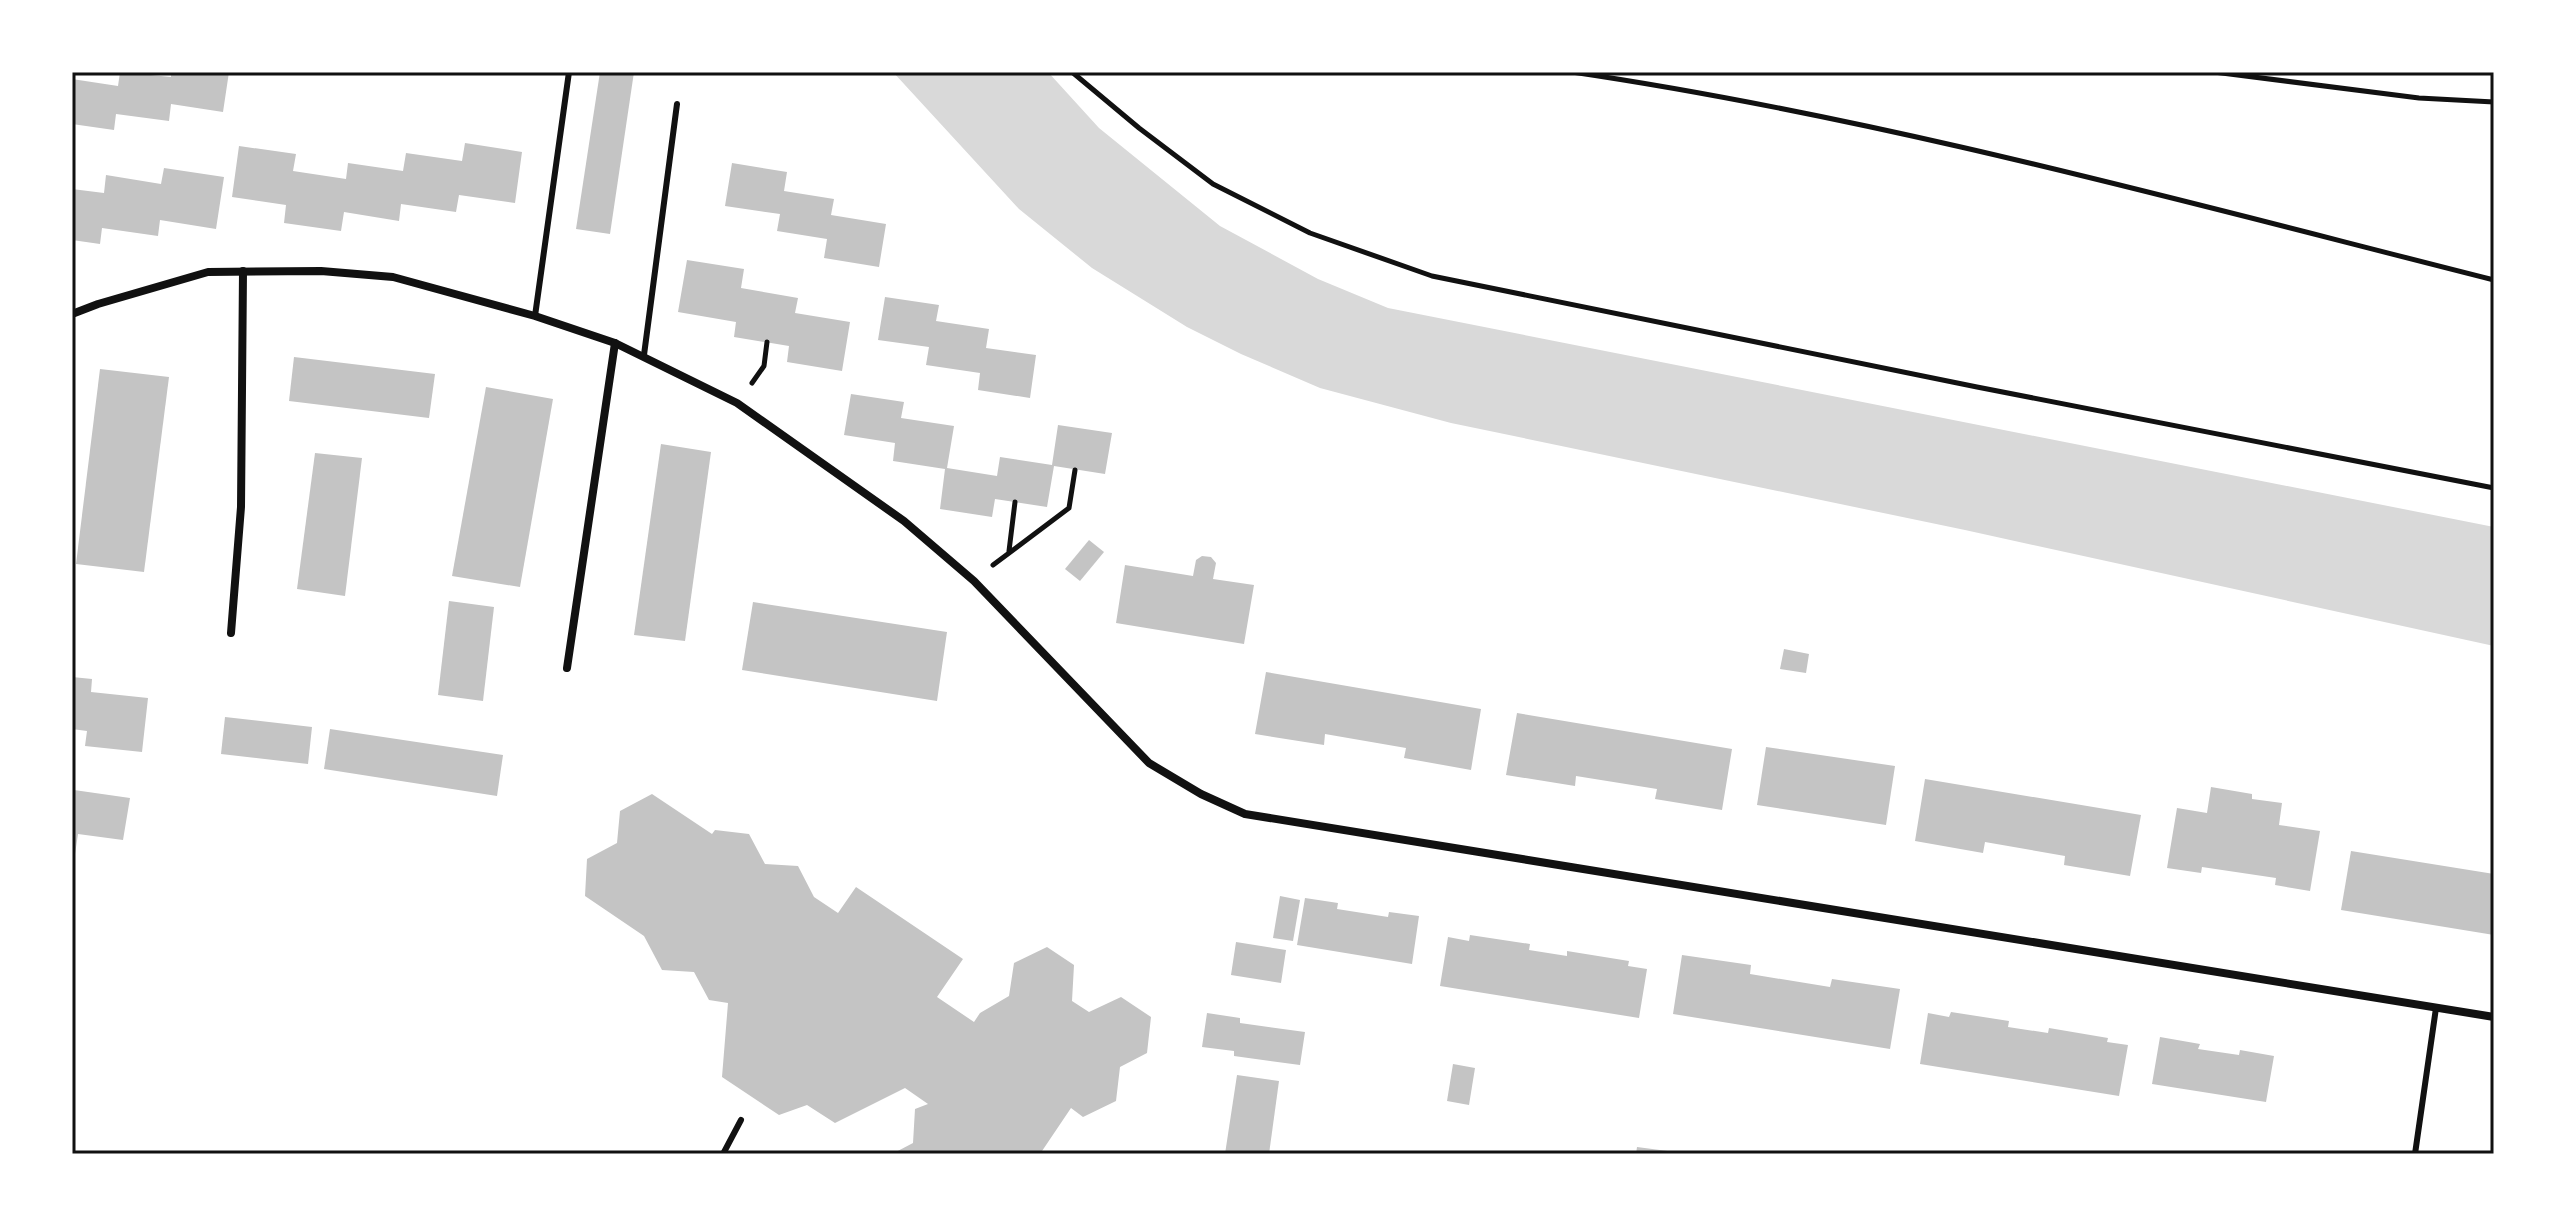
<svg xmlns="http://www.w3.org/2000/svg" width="2566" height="1226" font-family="'Roboto Condensed',sans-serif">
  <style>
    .water { fill: #d9d9d9 }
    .building { fill: #c4c4c4 }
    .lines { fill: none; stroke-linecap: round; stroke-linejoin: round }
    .path { stroke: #111; stroke-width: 5 }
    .service { stroke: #111; stroke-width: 6 }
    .minor { stroke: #111; stroke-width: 8 }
    .neatline { fill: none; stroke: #111; stroke-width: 3 }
  </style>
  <rect width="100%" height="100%" fill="#fff"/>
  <!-- water -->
  <path class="water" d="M893,72h155l51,56 121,98 98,53 70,29 1106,219v119l-529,-116 -514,-107 -131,-35 -79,-34 -54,-27 -95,-59 -73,-59z"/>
  <!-- building -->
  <g class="building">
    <path d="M120,72l51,5v-5h58l-6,40 -52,-8 -2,17 -53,-7 -2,16 -42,-6v-45l46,7z"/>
    <path d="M600,72h34l-24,162 -34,-5z"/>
    <path d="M465,143l57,9 -7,51 -56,-8 -3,17 -55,-8 -2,17 -55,-9 -3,19 -57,-8 2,-18 -54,-8 7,-51 57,8 -3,17 53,8 2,-16 55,8 3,-18 56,8z"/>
    <path d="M732,163l55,9 -3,19 50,8 -3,16 55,9 -7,43 -55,-9 3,-19 -50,-8 3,-17 -55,-8z"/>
    <path d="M164,168l60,9 -8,52 -56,-9 -2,16 -56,-8 -2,16 -28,-4v-51l32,4 2,-18 55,9z"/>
    <path d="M687,260l57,9 -3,19 57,10 -3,15 55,9 -8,49 -55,-9 2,-16 -55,-9 2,-15 -58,-10z"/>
    <path d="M885,297l54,8 -3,16 53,8 -3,19 50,7 -6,43 -52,-8 2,-17 -54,-8 3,-18 -51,-7z"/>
    <path d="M294,357l141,17 -6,44 -140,-17z"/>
    <path d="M100,369l69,8 -25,195 -68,-8z"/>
    <path d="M486,387l67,12 -33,188 -68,-11z"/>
    <path d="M851,394l53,8 -3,16 53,8 -7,42 50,8 3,-19 52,8 6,-40 54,8 -7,41 -51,-8 -7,41 -52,-8 -3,18 -52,-8 5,-40 -52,-8 2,-18 -51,-8z"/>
    <path d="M661,444l50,8 -26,189 -51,-6z"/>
    <path d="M315,453l47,5 -17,138 -48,-7z"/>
    <path d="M1089,540l15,12 -24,29 -15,-12z"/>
    <path d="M1202,556l9,1 5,6 -3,16 41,6 -10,59 -128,-21 9,-58 68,11 3,-16z"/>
    <path d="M449,601l45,6 -11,94 -45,-6z"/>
    <path d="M753,602l194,30 -10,69 -195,-31z"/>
    <path d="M1784,649l25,5 -3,19 -26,-4z"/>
    <path d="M1266,672l215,37 -10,61 -67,-12 2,-10 -81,-14 -1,11 -69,-11z"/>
    <path d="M72,677l20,2 -1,13 57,6 -6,54 -57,-6 2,-15 -15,-2z"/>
    <path d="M1517,713l215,36 -10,61 -67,-11 2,-10 -81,-13 -1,10 -69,-11z"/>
    <path d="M225,717l87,10 -4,37 -87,-10z"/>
    <path d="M330,729l173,26 -6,41 -173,-27z"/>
    <path d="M1766,747l129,19 -9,59 -129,-20z"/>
    <path d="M1925,779l216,36 -11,61 -66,-11 1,-9 -80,-14 -2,11 -68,-12z"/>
    <path d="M2211,787l41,7v5l30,4 -3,22 41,6 -10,60 -35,-6 1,-7 -74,-11 -1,6 -34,-5 10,-60 30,5z"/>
    <path d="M74,790l56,8 -7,42 -45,-6 -3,20 -3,-1z"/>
    <path d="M652,794l60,40 3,-4 34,4 16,30 33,2 16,31 24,16 18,-26 107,72 -26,38 37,25 6,-9 29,-17 5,-33 33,-16 27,18 -2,36 17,11 32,-15 30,20 -4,36 -27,14 -4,34 -33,16 -12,-9 -31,46h-148l21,-11 2,-34 13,-5 -23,-16 -70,35 -28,-18 -28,10 -57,-38 6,-74 -19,-3 -15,-28 -32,-2 -18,-34 -59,-40 2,-37 30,-16 3,-32z"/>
    <path d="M2351,851l143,23v61l-153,-25z"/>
    <path d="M1280,896l20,4 -7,41 -20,-3z"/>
    <path d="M1305,898l33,5 -1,6 51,8 1,-5 30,4 -7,48 -115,-19z"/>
    <path d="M1470,935l60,9 -1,6 38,6v-5l62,10 -1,5 19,3 -8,49 -199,-32 8,-49 21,4z"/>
    <path d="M1236,942l50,8 -5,33 -50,-8z"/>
    <path d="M1682,955l69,10 -1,9 80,13 2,-8 68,10 -10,60 -217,-35z"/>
    <path d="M1951,1012l58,9 -1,6 40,6 1,-5 59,10 -1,4 21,3 -9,51 -199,-32 8,-51 21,4z"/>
    <path d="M1207,1013l33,5v5l65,9 -5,33 -66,-9v-5l-32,-4z"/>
    <path d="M2160,1037l40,7 -2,5 41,6 1,-5 34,6 -8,46 -114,-18z"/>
    <path d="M1453,1064l22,4 -6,37 -22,-4z"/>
    <path d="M1237,1075l42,6 -10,73h-44z"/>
    <path d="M1637,1147l38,5v2h-39z"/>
  </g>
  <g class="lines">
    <!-- path -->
    <g class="path">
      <path d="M1072,72l67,56 74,56 97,49 122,43 545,111 517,101"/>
      <path d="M1572,72c311,46 617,131 922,208"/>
      <path d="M2214,72l205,26 75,4"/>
      <path d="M752,383l12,-17 3,-24"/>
      <path d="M1009,551l6,-49"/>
      <path d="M993,565l76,-57 6,-38"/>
    </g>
    <!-- service -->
    <g class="service">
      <path d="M535,316l34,-244"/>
      <path d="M644,355l33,-251"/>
      <path d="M723,1154l18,-34"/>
      <path d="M2415,1154l21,-146"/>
    </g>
    <!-- minor -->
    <g class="minor">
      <path d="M72,314l26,-10 110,-32 113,-1 72,6 142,39 80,27 122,60 167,118 70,60 175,182 52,31 44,20 1249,203"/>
      <path d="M231,633l10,-126 2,-236"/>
      <path d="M567,668l48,-325"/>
    </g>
  </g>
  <!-- border -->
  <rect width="2566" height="1226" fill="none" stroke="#ffffff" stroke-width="148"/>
  <rect x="74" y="74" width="2418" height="1078" class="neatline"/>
</svg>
